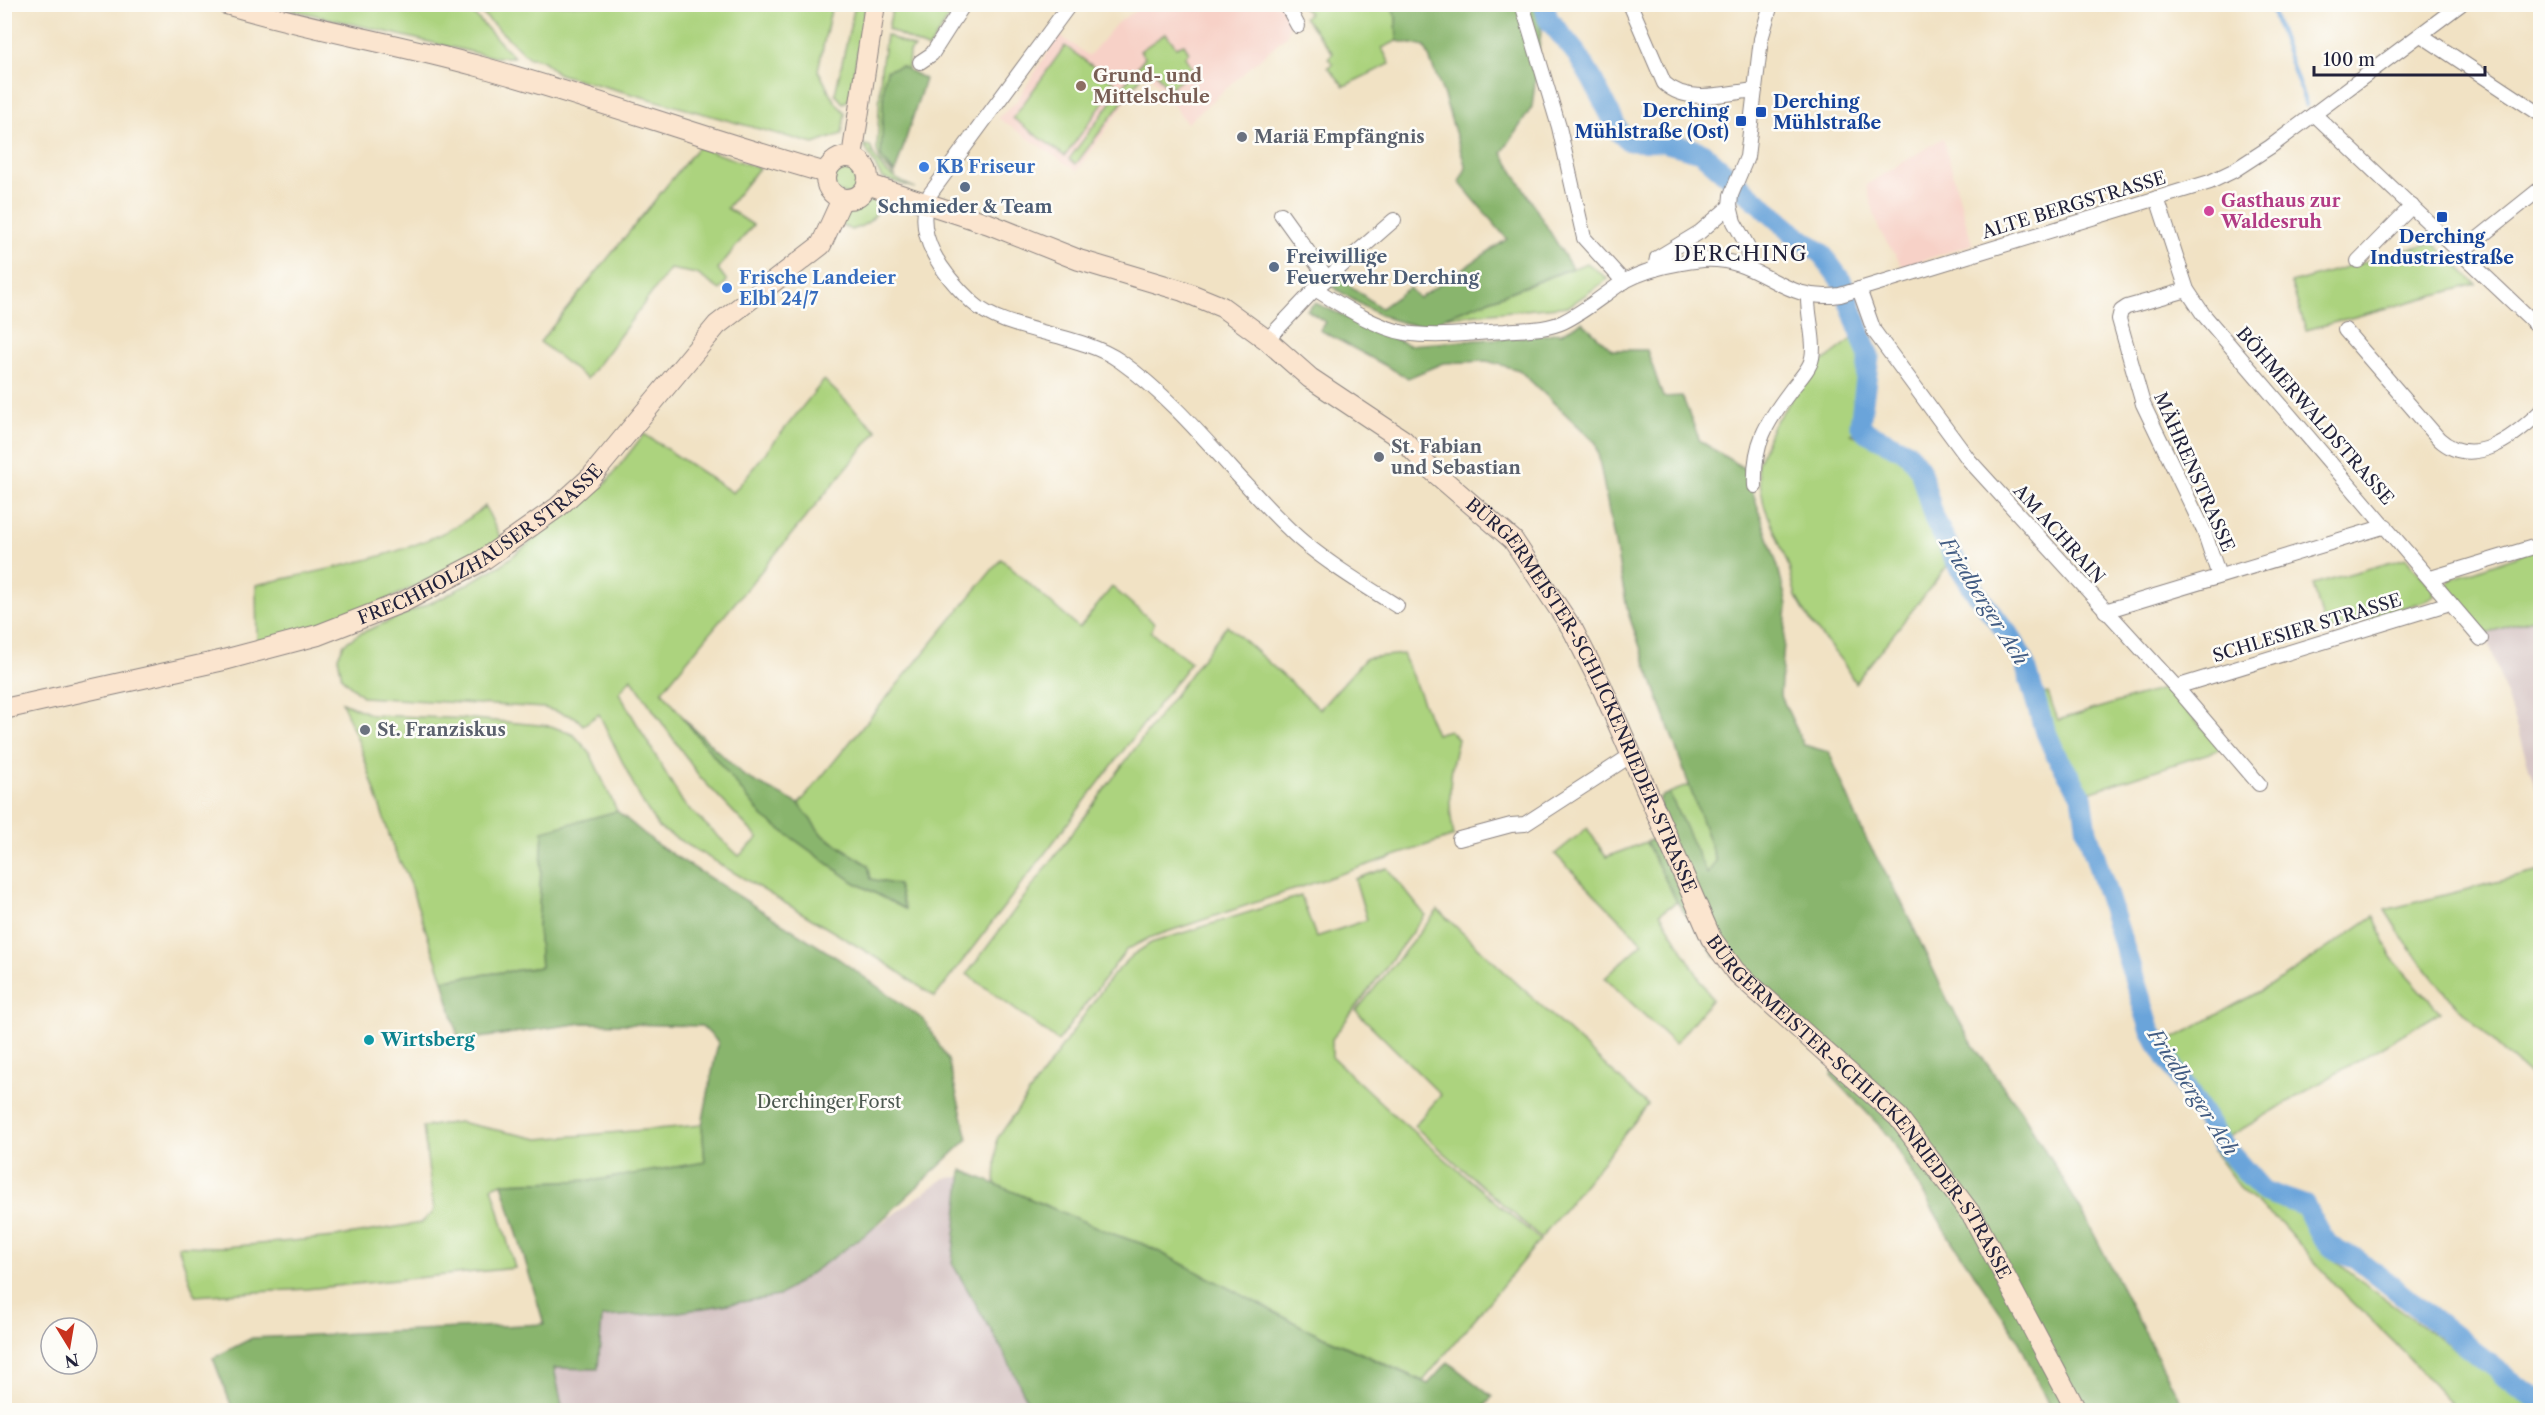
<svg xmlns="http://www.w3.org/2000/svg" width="2545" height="1415" font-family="'Libre Caslon Text',serif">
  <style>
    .built { fill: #f7d1c7 }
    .industrial { fill: #d2bfc0 }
    .green { fill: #acd37e; stroke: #677a5c; stroke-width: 1.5; fill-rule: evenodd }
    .forest { fill: #89b56d; stroke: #566c54; stroke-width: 1.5 }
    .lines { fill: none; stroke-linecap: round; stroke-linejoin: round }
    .stream { stroke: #6aa4da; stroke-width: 4 }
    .river { stroke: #6aa4da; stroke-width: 21 }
    .street-casing { stroke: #8a8280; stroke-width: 16 }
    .secondary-casing { stroke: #8a8280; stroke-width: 22 }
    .street { stroke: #fff; stroke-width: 14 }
    .secondary { stroke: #fbe5cf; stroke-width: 20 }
    .education-dot { fill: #8d6e63; stroke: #fdfcf7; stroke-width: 2 }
    .transit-dot { fill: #1a4fb4; stroke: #fdfcf7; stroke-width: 2 }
    .worship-dot { fill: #6b7280; stroke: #fdfcf7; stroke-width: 2 }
    .shop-dot { fill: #3f7fe0; stroke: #fdfcf7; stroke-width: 2 }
    .service-dot { fill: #5c6f8a; stroke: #fdfcf7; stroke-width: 2 }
    .hotel-dot { fill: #d1479c; stroke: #fdfcf7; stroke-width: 2 }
    .culture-dot { fill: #0f9aa8; stroke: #fdfcf7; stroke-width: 2 }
    .labels { text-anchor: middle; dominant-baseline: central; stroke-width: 5; stroke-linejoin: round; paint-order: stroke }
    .education-label { font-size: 18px; font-weight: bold; fill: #785e54; stroke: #fdfcf7; text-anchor: start }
    .transit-label { font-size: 18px; font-weight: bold; fill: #164399; stroke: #fdfcf7; text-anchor: start }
    .worship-label { font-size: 18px; font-weight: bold; fill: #5b616d; stroke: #fdfcf7; text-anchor: start }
    .shop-label { font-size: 18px; font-weight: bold; fill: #366cbe; stroke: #fdfcf7; text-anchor: start }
    .hotel-label { font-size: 18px; font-weight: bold; fill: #b23c85; stroke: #fdfcf7; text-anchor: start }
    .street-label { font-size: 18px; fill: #22223b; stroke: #fdfcf7 }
    .service-label { font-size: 18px; font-weight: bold; fill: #4e5e75; stroke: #fdfcf7 }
    .culture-label { font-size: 18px; font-weight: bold; fill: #0d838f; stroke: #fdfcf7; text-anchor: start }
    .park-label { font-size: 18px; fill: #4b574f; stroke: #fdfcf7 }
    .water-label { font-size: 20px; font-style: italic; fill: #425c83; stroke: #fdfcf7 }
    .quarter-label { font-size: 21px; letter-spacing: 1.5px; fill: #22223b; stroke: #fdfcf7 }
  </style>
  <rect width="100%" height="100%" fill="#fdfcf7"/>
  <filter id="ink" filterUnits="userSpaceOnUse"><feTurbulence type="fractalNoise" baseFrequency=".0167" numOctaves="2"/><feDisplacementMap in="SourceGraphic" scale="12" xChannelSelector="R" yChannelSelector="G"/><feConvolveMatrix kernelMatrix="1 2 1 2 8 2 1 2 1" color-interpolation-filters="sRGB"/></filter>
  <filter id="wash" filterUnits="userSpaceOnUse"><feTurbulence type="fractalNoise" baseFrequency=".008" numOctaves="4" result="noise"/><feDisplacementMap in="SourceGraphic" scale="24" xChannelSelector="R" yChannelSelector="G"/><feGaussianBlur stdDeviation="1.35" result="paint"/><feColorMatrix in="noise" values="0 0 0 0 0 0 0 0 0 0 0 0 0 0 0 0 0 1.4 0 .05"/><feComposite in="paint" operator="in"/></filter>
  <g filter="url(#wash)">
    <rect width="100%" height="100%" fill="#f1e2c4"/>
    <!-- built -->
    <g class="built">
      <path d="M1144,5h137l10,14 -4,16 -100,88 -40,-52 -70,100 -79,-53 18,-16 43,-67 30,21 28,-33z"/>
      <path d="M1943,138l29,106 -69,23 -24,-37 -13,-45z"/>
    </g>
    <!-- industrial -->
    <g class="industrial">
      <path d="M2540,617v184l-54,-168z"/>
      <path d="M961,1177l-9,86 51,88 29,59h-469l-9,-42 43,1 5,-52 71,-4 106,-18 166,-117z"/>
    </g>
    <!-- green -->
    <g class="green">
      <path d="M272,5h193l49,52h-21z"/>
      <path d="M473,5h359l-14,65c11,19 10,26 27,43l-3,21 -28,10 -255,-70c-11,-7 -15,-17 -30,-16z"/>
      <path d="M855,5h11l-17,95 -6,3 -8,-9z"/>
      <path d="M893,5h36l21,11 -21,32h-3l-38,-19z"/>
      <path d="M1299,5h91l6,12 1,24 -15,7 8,16 -46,22 -16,-19 5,-3 -5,-6 5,-5 -29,-36 5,-4z"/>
      <path d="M1166,33l10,14 8,-3 5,8 -4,5 9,14 -26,18 -18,-24 -74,99 -7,-5 76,-102 -5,-6z"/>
      <path d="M886,35l29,13 -6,4 -1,18 -7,-4 -17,16 -3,75 15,20 -16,-15 -3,-12 4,-81z"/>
      <path d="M1065,46l52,38 -52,72 -52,-38z"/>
      <path d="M864,145l6,1c8,24 22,32 45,42l-33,-10z"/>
      <path d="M698,147l61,21 -32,40 26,17 -35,44 9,12 -7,9 -23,-16 -27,-5 -83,110 -47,-37z"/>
      <circle cx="847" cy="178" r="16"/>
      <path d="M882,199c-4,18 -14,26 -31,31l-11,-6c7,-16 24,-24 42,-25z"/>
      <path d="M2433,242l43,42 -170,46 -15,-47z"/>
      <path d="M1587,263l21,16 -39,27 -124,11z"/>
      <path d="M1865,329l9,29 -8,58 5,11 -20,7 55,23 13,18 11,40 22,45 -97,123 -11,-19 -32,-40 -16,-27 -7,-30 -25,-62 -7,-39 16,-41 40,-56z"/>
      <path d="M824,380l53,51 -215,260 101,126 91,65 51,27 -34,-30 -23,-28 -26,-16 -23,-31 202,-245 78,69 33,-41 42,36 -3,9 40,30 -256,335 -51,-35 -225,-134 -18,-28 -42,-86 -16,11 -8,-8 -31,-9 -181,-11 -21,-19 -4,-21 6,-13 15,-10 85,-37 57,-32 105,-82 38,-49 89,59zM631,678l68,98 59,62 -19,18 -56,-53 -64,-110z"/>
      <path d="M485,506l17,35 -56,31 -92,43 -97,30 -1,-60c69,-16 176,-32 229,-79z"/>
      <path d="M2536,549l4,14v54l-54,16 -36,-43 -2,-6 3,-5z"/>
      <path d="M2406,558l27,31 1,7 -6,4 -102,32 -13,-48z"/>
      <path d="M1227,625l93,84 46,-51 37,-4 33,80 13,-4 9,9c-9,33 -11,64 -4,97l-305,102 -23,12 -68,91 -91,-67z"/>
      <path d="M2165,688l57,61 -134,43 -24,-38 -24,-59 8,-2 10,27z"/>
      <path d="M342,702l30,13 100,4 79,7 23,9 16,18 27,58 -74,21 -5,95 3,40 -98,13 -37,-107 -12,-23 -33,-102z"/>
      <path d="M1690,785l26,77 -9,13 -38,-82z"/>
      <path d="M1587,828l19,29 40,-15 31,60 -17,11 52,86 -37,45 -70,-66 38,-35 -88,-89z"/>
      <path d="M1387,868l38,47 -93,124v18l62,58 146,125 -117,141 -118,-53 -159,-83 -33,-11 -118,-50 2,-45 114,-162 23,-23 17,-11 150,-47 15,41 51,-17 -12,-41z"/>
      <path d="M2540,871v213c-62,-54 -112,-102 -155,-174z"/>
      <path d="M1438,910l210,195 -107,133 -127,-112 27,-31 -85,-84z"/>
      <path d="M2374,916l17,41 49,55 -213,126 -63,-94 118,-65z"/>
      <path d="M459,1122l80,17 163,-14 3,38 -108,17 -95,3 -10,4 23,81 -209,21 -111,7 -17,-50 48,1 109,-10 86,-14 13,-12 -11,-84z"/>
      <path d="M2218,1148l40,47 43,14 18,38 41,34 180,129h-83l-61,-66 -60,-58 -55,-63 -37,-30 -31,-42z"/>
    </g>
    <!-- forest -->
    <g class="forest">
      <path d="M1390,5h153l1,2 -12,100 -30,46 70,115 -127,49 -12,10c-44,-2 -68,-19 -103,-42l8,-8 43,31 28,-20 10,10 88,-59 -48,-57 7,-14 -23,-75 -18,-46 -28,-6 -1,-24z"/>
      <path d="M901,66l24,13 -30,94 -14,-16 3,-75 3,-12z"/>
      <path d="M1315,303l94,42 136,-10 13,-3 2,2 22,-12 30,28h35l16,47 19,-1 18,45 45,28 33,98 9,38 -7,89 24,51 25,7 35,83 37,66 47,100 25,44 47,64 63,104 102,197h-134l-35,-75 -65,-95 -60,-102 -60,-63 8,-22 -124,-97 -38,-54 -31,-60 12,-5 2,-40 9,-4 38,81 9,-13 -88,-248 -32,-170 -77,-73 -32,-9 -44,2 -35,15 -88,-48 5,-8 -18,-12z"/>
      <path d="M682,717l62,59 55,28 23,31 46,30 3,14 27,6 7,24 -51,-27 -91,-65z"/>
      <path d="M617,811l42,35 180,113 85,61 24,40 20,79 -99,93 -90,64 -106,17 -71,4 -4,52 -44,-1 9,42h-330l-20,-52 39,-20 292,-14 -42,-141 95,-3 108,-18 -3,-37 16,-83 -16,-16 -119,-3 -124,18 -16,-61 98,-13 -3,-40 5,-96z"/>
      <path d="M962,1170l151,64 33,11 159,83 123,56 20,-22 44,35 -10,13h-450l-29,-59 -51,-88z"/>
    </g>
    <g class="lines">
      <!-- stream -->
      <path class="stream" d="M2272,10l34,95"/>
      <!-- river -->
      <path class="river" d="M1544,4l4,15 29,35 15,25 27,53 10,9 35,1 37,10 92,81 28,20 21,29 27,75 -9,67 6,8 41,20 13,17 14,49 22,43 20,32 36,46 12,22 19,64 13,30 26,41 5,35 64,200 9,16 61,96 42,48 43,15c14,30 18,43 51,53l167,132 16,9"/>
    </g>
  </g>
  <g filter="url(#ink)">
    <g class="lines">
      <defs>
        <g id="street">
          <path d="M1070,4l-140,190c-19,40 14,82 43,109 31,29 108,30 147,58 65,46 113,115 170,169 26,26 75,56 107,76"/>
          <path d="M1286,4l12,22"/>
          <path d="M1522,4l37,123 25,111 40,44"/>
          <path d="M1630,4l34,79c24,22 61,10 91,7"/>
          <path d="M2421,35l119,79"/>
          <path d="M920,62l12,-8 32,-50"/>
          <path d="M2315,115l225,213"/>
          <path d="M2157,198l30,92 16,24 278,325"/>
          <path d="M1281,214l46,64"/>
          <path d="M2460,253l80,-64"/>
          <path d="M2358,261l54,-55"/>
          <path d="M1749,266l-2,-21 -13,-23 -4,-16 1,-11 16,-38 14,-118 10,-35"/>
          <path d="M1655,269l2,-11 43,-26 30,-26"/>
          <path d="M1315,289c26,16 59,38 90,44 32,5 68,0 100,-2 19,-2 41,-1 58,-9 21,-10 38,-25 57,-38 24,-15 54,-21 83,-24 57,-4 78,44 137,35l370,-113 23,-11 37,-24 191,-143"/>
          <path d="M1859,289l15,42 95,129 207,227 83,97"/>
          <path d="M2187,290l-60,17 -6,4 -2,8 24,85 61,127 15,45"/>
          <path d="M2345,330l94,109c34,31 75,-2 101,-27"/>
          <path d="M1267,340l48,-51 79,-69"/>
          <path d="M1755,486c-2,-42 11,-63 36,-96 6,-8 15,-17 19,-26 8,-17 -3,-47 -2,-68"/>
          <path d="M2431,578l109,-33"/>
          <path d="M2105,611l281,-85"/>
          <path d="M2176,687l274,-84"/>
          <path d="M1459,839l52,-14 14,-1 105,-68"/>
        </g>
        <g id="secondary">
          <path d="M226,4c83,25 169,39 252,62 117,32 231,74 348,107"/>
          <circle cx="847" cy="178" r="21"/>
          <path d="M852,157l23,-153"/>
          <path id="s1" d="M867,184l122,40 90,36 104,31 39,16 45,33 43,38 93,62 30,31 80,69 60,90 28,55 110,253 24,33 163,146 76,101 102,192"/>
          <path id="s2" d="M4,709l220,-49 94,-25 85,-33 77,-40 78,-55 33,-30 126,-152 104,-80 21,-46"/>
        </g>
      </defs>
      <!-- street casing -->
      <use href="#street" class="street-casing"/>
      <!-- secondary casing -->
      <use href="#secondary" class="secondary-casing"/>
      <!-- street -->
      <use href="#street" class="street"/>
      <!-- secondary -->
      <use href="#secondary" class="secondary"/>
    </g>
  </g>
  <!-- markers -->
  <circle class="education-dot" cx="1081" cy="86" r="6"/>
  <g class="transit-dot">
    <rect x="1755" y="106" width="12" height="12" rx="3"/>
    <rect x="1735" y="115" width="12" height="12" rx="3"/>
    <rect x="2436" y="211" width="12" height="12" rx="3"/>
  </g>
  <g class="worship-dot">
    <circle cx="1242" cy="137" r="6"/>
    <circle cx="1379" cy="457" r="6"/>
    <circle cx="365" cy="730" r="6"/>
  </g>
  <g class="shop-dot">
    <circle cx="924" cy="167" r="6"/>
    <circle cx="727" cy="288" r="6"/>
  </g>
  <g class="service-dot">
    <circle cx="965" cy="187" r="6"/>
    <circle cx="1274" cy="267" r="6"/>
  </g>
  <circle class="hotel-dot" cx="2209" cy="211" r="6"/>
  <circle class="culture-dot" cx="369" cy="1040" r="6"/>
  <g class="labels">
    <!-- education labels -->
    <g class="education-label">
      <text x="1093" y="76">Grund- und<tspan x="1093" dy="21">Mittelschule</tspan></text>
    </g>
    <!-- transit labels -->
    <g class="transit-label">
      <text x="1773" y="102">Derching<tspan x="1773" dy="21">Mühlstraße</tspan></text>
      <text x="1729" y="111" text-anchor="end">Derching<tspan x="1729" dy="21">Mühlstraße (Ost)</tspan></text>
      <text x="2442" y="237" text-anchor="middle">Derching<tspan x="2442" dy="21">Industriestraße</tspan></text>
    </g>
    <!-- worship labels -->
    <g class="worship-label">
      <text x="1254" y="137">Mariä Empfängnis</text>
      <text x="1391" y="447">St. Fabian<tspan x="1391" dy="21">und Sebastian</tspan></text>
      <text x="377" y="730">St. Franziskus</text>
    </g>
    <!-- shop labels -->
    <g class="shop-label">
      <text x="936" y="167">KB Friseur</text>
      <text x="739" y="278">Frische Landeier<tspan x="739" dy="21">Elbl 24/7</tspan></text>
    </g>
    <!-- hotel labels -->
    <g class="hotel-label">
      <text x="2221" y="201">Gasthaus zur<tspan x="2221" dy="21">Waldesruh</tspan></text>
    </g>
    <!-- street labels -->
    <g class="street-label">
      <text transform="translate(2074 205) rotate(-17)">ALTE BERGSTRASSE</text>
      <text transform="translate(2315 416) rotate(49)">BÖHMERWALDSTRASSE</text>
      <text transform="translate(2194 472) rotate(66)">MÄHRENSTRASSE</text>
      <text transform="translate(2059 534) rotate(48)">AM ACHRAIN</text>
      <text stroke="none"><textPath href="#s2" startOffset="510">FRECHHOLZHAUSER STRASSE</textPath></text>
      <text transform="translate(2307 628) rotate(-17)">SCHLESIER STRASSE</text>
      <text stroke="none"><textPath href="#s1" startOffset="918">BÜRGERMEISTER-SCHLICKENRIEDER-STRASSE</textPath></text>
      <text stroke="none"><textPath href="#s1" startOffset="1422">BÜRGERMEISTER-SCHLICKENRIEDER-STRASSE</textPath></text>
    </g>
    <!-- service labels -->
    <g class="service-label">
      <text x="965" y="207">Schmieder &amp; Team</text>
      <text x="1286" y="257" text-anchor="start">Freiwillige<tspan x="1286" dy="21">Feuerwehr Derching</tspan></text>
    </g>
    <!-- culture labels -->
    <g class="culture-label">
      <text x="381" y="1040">Wirtsberg</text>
    </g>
    <!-- park labels -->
    <g class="park-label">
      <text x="829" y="1102">Derchinger Forst</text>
    </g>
    <!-- water labels -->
    <g class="water-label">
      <text transform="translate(1984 601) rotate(58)">Friedberger Ach</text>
      <text transform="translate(2193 1092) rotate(57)">Friedberger Ach</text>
    </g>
    <!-- quarter labels -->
    <g class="quarter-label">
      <text x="1741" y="253">DERCHING</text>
    </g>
  </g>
  <!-- margin -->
  <rect width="2545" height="1415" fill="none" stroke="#fdfcf7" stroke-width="24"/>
  <!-- north arrow -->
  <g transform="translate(69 1346) rotate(169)"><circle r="28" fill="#fdfcf7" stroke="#a5a5ac" stroke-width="1.5"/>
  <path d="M0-4.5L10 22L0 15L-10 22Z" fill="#c8321e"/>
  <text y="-9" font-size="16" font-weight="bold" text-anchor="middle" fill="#22223b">N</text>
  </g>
  <!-- scale -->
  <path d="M2314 66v9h171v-9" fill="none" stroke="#22223b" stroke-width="3"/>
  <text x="2323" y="66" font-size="18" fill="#22223b" stroke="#fdfcf7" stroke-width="4.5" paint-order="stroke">100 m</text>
</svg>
